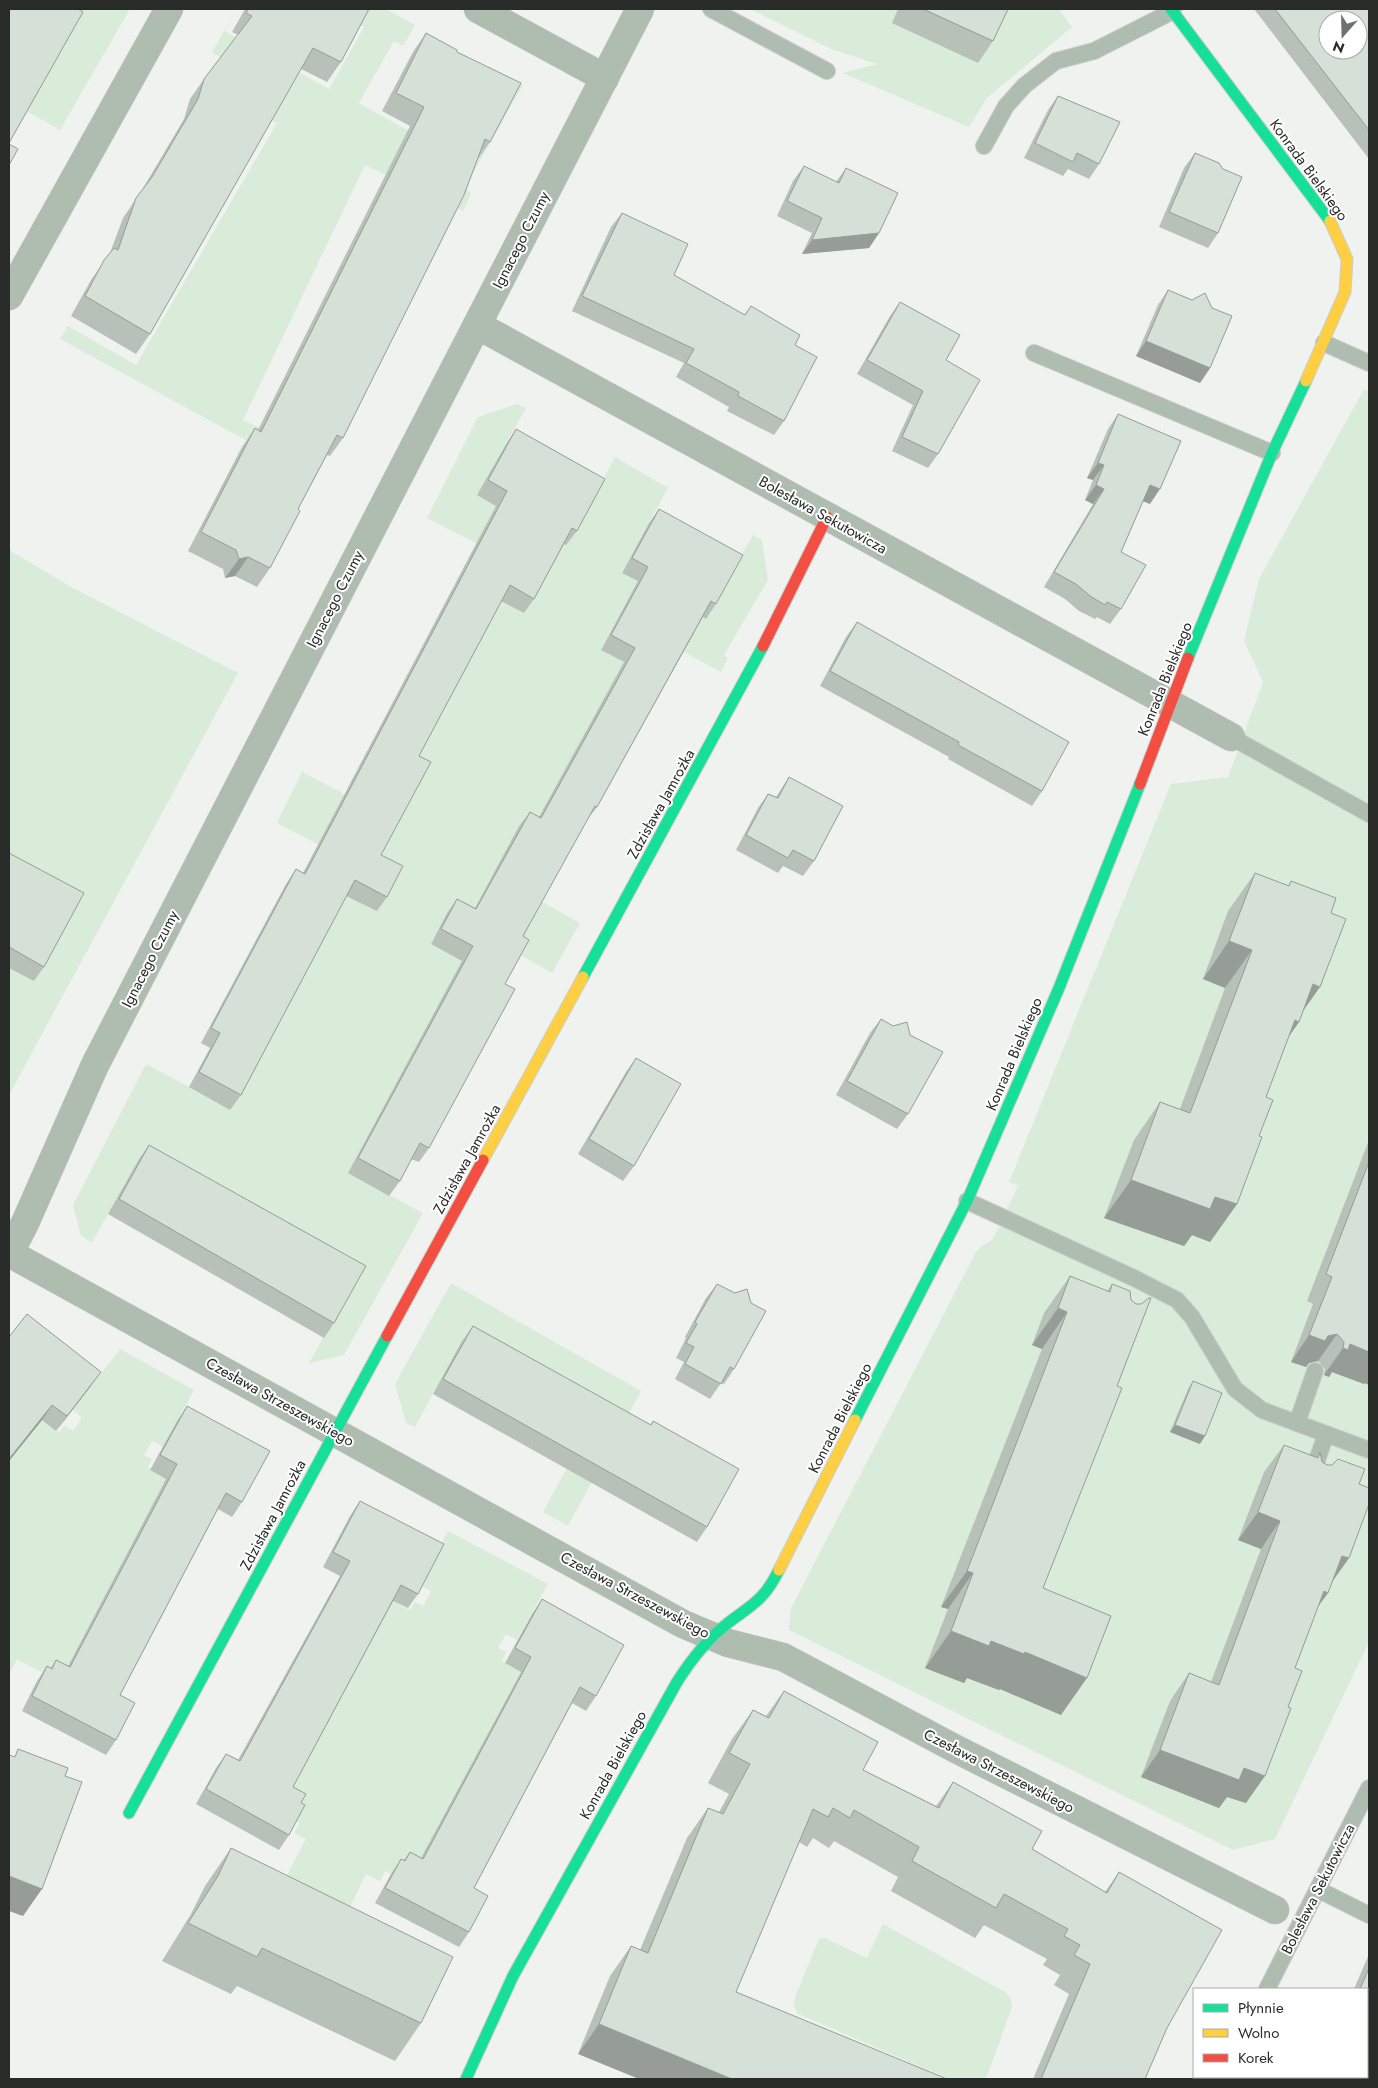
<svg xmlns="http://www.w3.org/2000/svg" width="1378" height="2088" font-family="Jost,sans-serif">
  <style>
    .green { fill: #d9ecd9 }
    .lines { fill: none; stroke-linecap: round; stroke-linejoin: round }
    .lane-casing { stroke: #cccecc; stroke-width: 18 }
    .street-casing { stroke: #cccecc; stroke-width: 29 }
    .fast-casing { stroke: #cccecc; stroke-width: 13 }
    .slow-casing { stroke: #cccecc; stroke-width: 13 }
    .jam-casing { stroke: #cccecc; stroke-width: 13 }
    .lane { stroke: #afbcb0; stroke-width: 16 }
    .street { stroke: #afbcb0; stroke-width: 28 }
    .fast { stroke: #16e098; stroke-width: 11 }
    .slow { stroke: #ffcf43; stroke-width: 11 }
    .jam { stroke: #f24e42; stroke-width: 11 }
    .wall { fill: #b7c1b8 }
    .shaded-wall { fill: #959d96 }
    .building { fill: #d5e0d6; stroke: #959d96; fill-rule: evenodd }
    .labels { text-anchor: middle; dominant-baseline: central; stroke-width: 4; stroke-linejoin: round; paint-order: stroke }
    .street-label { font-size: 15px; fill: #292b29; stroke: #fff }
  </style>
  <rect width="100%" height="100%" fill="#f0f2f0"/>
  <!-- green -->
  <g class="green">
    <path d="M9,9h121l-70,121 -51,-29z"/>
    <path d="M237,9l-12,22 104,58 35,-62 -4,-2 8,-16h18l29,16 -12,21 -9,-5 -35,62 104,58 27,-67 11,-21 22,12 -59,104 7,4 -8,18 -98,-46 -122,255 72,34 -9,19 -246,-134 8,-13 68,39 141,-242 -68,-40 14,-24 -11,-7z"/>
    <path d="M750,9h309l13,18 -85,71 -18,29 -126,-54 34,-9 -46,-15z"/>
    <path d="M1364,389l5,3v1250l-94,197 -42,11 -444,-220 2,-22 186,-358 16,-11 25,-53 -9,-4 162,-398 57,-7 35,-95 -19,-41 15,-62z"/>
    <path d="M517,404l9,4 -49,87 118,-1 20,-37 53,31 -46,84 84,46 47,-83 9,5 6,40 -44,75 4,3 -7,14 -39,-21 -68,-26 -13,24 23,13 -93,171 -38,41 87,49 -28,50 -105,-59 -16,30 32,17 -115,212 75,40 -79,142 -35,8 46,-82 -216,-121 -47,82 -11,-6 -8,-31 73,-141 85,45 109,-253 -63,-33 25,-51 42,22 -3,6 52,28 16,-57 102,-210 -84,-43 51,-101z"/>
    <path d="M9,550l62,37 167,86 -229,422z"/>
    <path d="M451,1283l190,108 -73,135 -25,-14 24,-44 -134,-74 -18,33 -9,-4 -11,-39z"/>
    <path d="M120,1349l74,41 -31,57 -11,-6 -8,14 8,4 -4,9 18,11 -107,203 -42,-23 -8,16v-214l33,-42 17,13 6,-7 8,6 9,-13 -9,-8z"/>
    <path d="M448,1531l100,53 -31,56 -11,-6 -8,14 8,4 -4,9 19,11 -108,202 -18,2 -10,-5 -5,10 -14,-7 -24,50 -65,-30 29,-55 -12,-6 6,-10 -10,-5 -8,-16 109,-202 19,10 5,-8 8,4 8,-15 -11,-6z"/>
    <path d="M883,1924l122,68 6,7 1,8 -24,67 -4,5h-35l-151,-65 -4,-8 1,-9 24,-58 6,-1 42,20z"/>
  </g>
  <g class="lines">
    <defs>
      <g id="lane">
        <path d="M711,9l116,62"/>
        <path d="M984,146l22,-40 19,-21 31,-24 38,-10 79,-40"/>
        <path d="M1324,343l45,20"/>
        <path d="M1034,353l238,100"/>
        <path d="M1231,737l138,77"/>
        <path d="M967,1201l167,77 43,22 15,17 43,72 27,21 107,40"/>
        <path d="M1297,1423l18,-52"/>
        <path d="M1313,1472l13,-38"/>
        <path d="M1319,1890l50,25"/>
        <path d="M1267,1989l102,-201"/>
        <path d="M1220,2079l1,-2"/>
      </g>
      <g id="street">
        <path d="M478,9l127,69"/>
        <path d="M9,296l160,-287"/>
        <path d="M477,325l754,412"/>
        <path d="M9,1253l674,371 45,19 55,14 171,91 321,162"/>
        <path d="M9,1254l16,-31 70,-158 545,-1056"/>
      </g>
      <g id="fast">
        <path d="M1171,9l159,212"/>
        <path d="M1188,658l84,-205 34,-72"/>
        <path d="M583,977l180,-331"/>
        <path d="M855,1420l112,-219 92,-213 81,-204"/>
        <path d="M129,1813l258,-477"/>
        <path d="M466,2079l47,-103 164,-294c14,-22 30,-43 51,-59 25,-19 36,-23 51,-53"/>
      </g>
      <g id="slow">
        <path d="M1306,381l39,-89 2,-33 -17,-38"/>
        <path d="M483,1160l100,-183"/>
        <path d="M779,1570l76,-150"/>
      </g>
      <g id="jam">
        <path d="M763,646l64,-129"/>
        <path d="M1140,784l48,-126"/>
        <path d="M387,1336l96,-176"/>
      </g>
    </defs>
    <!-- lane casing -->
    <use href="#lane" class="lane-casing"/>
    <!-- street casing -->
    <use href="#street" class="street-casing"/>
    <!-- fast casing -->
    <use href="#fast" class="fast-casing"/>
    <!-- slow casing -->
    <use href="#slow" class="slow-casing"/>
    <!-- jam casing -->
    <use href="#jam" class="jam-casing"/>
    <!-- lane -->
    <use href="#lane" class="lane"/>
    <!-- street -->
    <use href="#street" class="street"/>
    <!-- fast -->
    <use href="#fast" class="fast"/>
    <!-- slow -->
    <use href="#slow" class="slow"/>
    <!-- jam -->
    <use href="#jam" class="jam"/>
  </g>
  <!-- wall -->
  <g class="wall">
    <path d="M245,9h124l-28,53 -14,20 -26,-13 -151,265 -14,20 -65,-38 20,-36 19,-27 13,-35 19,-28 42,-71 6,-20 14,-20 34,-44 -6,-3z"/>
    <path d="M898,9h110l-15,32 -15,22 -86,-40z"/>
    <path d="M1254,9h115v150z"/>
    <path d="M426,33l31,19 33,90 -13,18 -134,278 -13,18 -3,-1 -29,54 -28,59 -13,19 -22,-11 -10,2 -2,-9 -35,-18 54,-104 13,-19 3,2 152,-304 -28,-15 31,-59z"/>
    <path d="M1058,96l41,68 -10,15 -21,-10 -5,7 -39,-18 24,-48z"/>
    <path d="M1195,153l23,80 -10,15 -49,-21 25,-59z"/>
    <path d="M804,166l32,16 10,-14 33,65 -10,15 -67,6 10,-21 -35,-17 16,-35z"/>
    <path d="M622,213l52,62 70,40 7,-9 44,39 -11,76 -10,14 -47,-24 2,-4 -53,-30 8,-14 -112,-52 39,-84z"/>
    <path d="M1168,290l42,78 -10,15 -64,-27 22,-51z"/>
    <path d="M900,302l46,58 -8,94 -10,14 -36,-17 21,-46 -56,-31 33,-58z"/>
    <path d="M1118,414l32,90 -7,-3 -22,51v57l-11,15 -13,-7 -2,2 -16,-8 -14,-12 -21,-12 49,-83 -8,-4 8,-20 -6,-2 21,-49z"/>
    <path d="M516,429l61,102 -11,14 -2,-1 -30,55 -10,14 -23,-12 -82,155 -38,99 6,42 -10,14 -31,-15 -105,199 -11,15 -41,-23 21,-39 -9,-5 85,-159 10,-15 7,4 193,-367 -19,-11 29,-51z"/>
    <path d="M659,509l57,95 -10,15 -3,-2 -106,190 -11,14 -63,115 -18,48 -76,164 -10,14 -8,-3 -11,22 -11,15 -41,-23 114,-212 -31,-17 16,-31 10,-14 18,9 44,-82 11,-14 9,5 85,-155 -23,-12 37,-69 -16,-8 27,-50z"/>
    <path d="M857,622l185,169 -10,15 -84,-47 1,-2 -129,-71 26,-49z"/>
    <path d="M789,777l25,84 -11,15 -20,-10 -5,7 -42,-23 22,-42 10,-14 8,3z"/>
    <path d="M9,853l35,114 -10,14 -25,-13z"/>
    <path d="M1255,873l33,13 3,-5 40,32 -28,98 -4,11 -10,14 -23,61 -7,39 -22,68 -27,38 -18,-7 -8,11 -80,-28 30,-78 26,-38 20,7 45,-121 -22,-9 25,-68z"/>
    <path d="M881,1019l12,7 15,88 -11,15 -61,-34 34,-62z"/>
    <path d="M636,1058l-2,108 -11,15 -45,-27 48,-82z"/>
    <path d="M1369,1140v245l-4,-2 -1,1 -32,-12 -3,5 -5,-2 1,-6 -7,-8 -9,2 -3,4 -15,-5 22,-58 -6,-3z"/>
    <path d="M149,1145l185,178 -10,15 -216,-124 31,-55z"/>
    <path d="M1070,1276l37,15 5,-7 5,102 -74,202 18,127 -61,-26 -1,1 -32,-12 -3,5 -39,-15 23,-59 -7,-2 101,-258 -10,-4 12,-32z"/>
    <path d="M717,1284l17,85 -10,15 -3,-1 -11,16 -35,-20 9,-17 -8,-4 10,-20 -1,-1 21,-39z"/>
    <path d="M473,1326l177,99 3,-4 54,106 -10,15 -264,-148 29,-53z"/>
    <path d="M9,1337l82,49 -35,45 -14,-11 -33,41z"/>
    <path d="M1193,1381l7,63 -30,-12 18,-43z"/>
    <path d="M187,1406l55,96 -10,15 -14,-8 -98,186 -4,45 -10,15 -84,-44 15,-30 10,-15 4,2 5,-8 12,6 98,-187 -16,-9 27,-49z"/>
    <path d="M1284,1445l32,12 4,-5 2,10 37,22 -10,74 -17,24 -4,11 -11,15 -71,195 -19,-6 -8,11 -78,-31 29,-76 19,-28 22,9 50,-133 -23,-9 26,-68z"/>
    <path d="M360,1501l58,93 -10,14 -15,-7 -100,186 8,16 -12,32 -10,15 -83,-46 20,-36 10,-14 12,6 102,-184 -17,-9 27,-51z"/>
    <path d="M542,1599l54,97 -10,15 -14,-8 -98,185 -5,44 -10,15 -84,-44 16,-29 10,-15 3,1 6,-8 11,6 100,-186 -16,-9 27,-49z"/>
    <path d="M784,1691l79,79 73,36 17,-24 79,67 73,43 14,-20 48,156 -22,51h-112l36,-85 -15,-9 6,-10 -17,-10 4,-6 -63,-34 -9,13 -84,-47 7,-14 -64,-36 -5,7 -16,-10 -6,9 -8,-5 -221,212 32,-78 21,-30 9,4 47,-112 21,-30 11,4 10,-18 -21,-11 24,-44 21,-29 13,6z"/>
    <path d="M231,1848l190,175 -26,38 -158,-75 -6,8 -69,-33 29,-47 14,-28z"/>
    <path d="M1369,1954v125h-52l1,-2h49v-88h-13z"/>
  </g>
  <!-- shaded-wall -->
  <g class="shaded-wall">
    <path d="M879,233l-10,15 -67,6 10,-14z"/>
    <path d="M1146,341l64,27 -10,15 -64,-27z"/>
    <path d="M1098,463l6,2 -11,15 -6,-2z"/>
    <path d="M1096,485l8,4 -11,15 -8,-4z"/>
    <path d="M1150,485l10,4 -10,15 -10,-4z"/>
    <path d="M248,557l-13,19 -10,2 14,-19z"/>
    <path d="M1229,941l23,9 -27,38 -22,-9z"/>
    <path d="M1313,984l7,3 -24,34 3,1 -26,37z"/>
    <path d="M1131,1180l84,17 22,7 -27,38 -18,-7 -8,11 -80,-28z"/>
    <path d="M1058,1308l9,4 -25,37 -10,-4z"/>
    <path d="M1337,1334l-19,27 -9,2 -3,4 -15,-5 18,-27 19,1z"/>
    <path d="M1350,1344l19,8v33l-4,-2 -1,1 -32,-12 -3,5 -5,-2 19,-27z"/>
    <path d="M101,1372l-10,14 -35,45 11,-15z"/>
    <path d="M52,1405l-10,15 -33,41v-2z"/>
    <path d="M1175,1425l30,11 -5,8 -30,-12z"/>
    <path d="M1258,1512l22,9 -19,28 -23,-9z"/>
    <path d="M1342,1556l7,2 -20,28z"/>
    <path d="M967,1571l6,2 -25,36 -7,-2z"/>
    <path d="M1324,1591l4,2 -20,27z"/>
    <path d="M951,1631l40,10 34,11 62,26 -26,37 -61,-26 -1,1 -32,-12 -3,5 -39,-15z"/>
    <path d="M1160,1750l84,18 21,8 -19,27 -19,-6 -8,11 -78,-31z"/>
    <path d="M9,1876l33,13 -19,27 -14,-5z"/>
    <path d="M599,2024l133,55h-93l-61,-25z"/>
    <path d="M1320,2077h21l-2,2h-21z"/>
  </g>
  <!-- building -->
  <g class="building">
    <path d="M9,9h69l5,3 -74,131z"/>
    <path d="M248,9h121l-28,53 -28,-14 -163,286 -65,-38 19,-36 10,-12 4,2 18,-52 16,-21 46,-78 6,-20 48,-63 -6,-3z"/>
    <path d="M923,9h85l-15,32z"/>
    <path d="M1275,9h94v121zM1328,20h30v30h-30z"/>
    <path d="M426,33l31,17v2l64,31 -31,59 -5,-3 -21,56 -121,243 -6,-3 -39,74 2,2 -30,57 -22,-11 -9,2 -3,-9 -35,-18 54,-104 6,4 163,-325 -28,-14z"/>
    <path d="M1058,96l62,26 -21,42 -22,-11 -4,9 -38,-19z"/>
    <path d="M9,144l9,5 -9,16z"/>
    <path d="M1195,153l24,10 4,6 19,8 -24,56 -49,-21z"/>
    <path d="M804,166l35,17 7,-15 52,25 -19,40 -67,7 10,-22 -35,-17z"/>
    <path d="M622,213l66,31 -14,31 71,40 6,-9 49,29 -5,10 22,12 -33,64 -46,-25 1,-4 -53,-29 8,-14 -112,-53z"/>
    <path d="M1168,290l24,10 13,-7 7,15 20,8 -22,52 -64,-27z"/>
    <path d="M900,302l60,33 -14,25 34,20 -42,74 -36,-17 21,-46 -56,-31z"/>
    <path d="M1118,414l63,27 -21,48 -10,-4 -29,67 25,13 -25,44 -14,-7 -2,3 -15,-9 -14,-12 -22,-12 50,-83 -8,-4 8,-20 -6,-2z"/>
    <path d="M516,429l89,50 -28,52 -5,-3 -38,71 -24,-14 -91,171 12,6 -50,93 22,11 -16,31 -32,-17 -114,215 -42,-23 21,-39 -9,-5 85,-159 9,5 202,-383 -19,-11z"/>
    <path d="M659,509l84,46 -27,49 -5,-3 -114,206 -2,-1 -72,130 6,4 -24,44 10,5 -86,159 -9,-5 -20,38 -42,-23 115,-212 -32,-17 16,-30 19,10 54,-97 11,6 94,-170 -24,-13 37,-68 -16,-9z"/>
    <path d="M857,622l212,120 -27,49 -84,-46 1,-3 -129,-71z"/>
    <path d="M789,777l54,29 -29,55 -21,-11 -5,8 -42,-23 22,-41 10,4z"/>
    <path d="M9,853l75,40 -40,74 -35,-20z"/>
    <path d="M1255,873l34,13 2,-5 45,17 -5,15 15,6 -26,68 -7,-3 -14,38 -4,-2 -29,77 7,3 -14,36 3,1 -25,67 -22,-7 -5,12 -79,-29 29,-78 30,11 62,-163 -23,-9z"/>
    <path d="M881,1019l12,7 14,-4 3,13 33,17 -35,62 -61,-33z"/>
    <path d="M636,1058l45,26 -47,82 -45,-27z"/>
    <path d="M149,1145l217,121 -32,57 -215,-124z"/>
    <path d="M1369,1162v190l-19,-8 -2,6 -5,-2 1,-6 -7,-8 -9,2 -3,5 -16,-6 23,-58 -6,-3z"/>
    <path d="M1070,1276l40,16 2,-8 18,7 1,9 5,4h5l8,-6h2l-34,88 5,2 -79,200 68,28 -24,62 -62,-26 -1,2 -33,-13 -2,5 -38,-15 22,-58 -6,-2 100,-259 -9,-4z"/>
    <path d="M717,1284l18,9 12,-4 4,14 15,8 -32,58 -4,-2 -9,17 -36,-20 9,-17 -8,-4 11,-19 -2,-2z"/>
    <path d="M27,1314l74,58 -34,44 -15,-11 -43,54v-122z"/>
    <path d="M473,1326l178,99 2,-4 86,48 -32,58 -264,-148z"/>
    <path d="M1193,1381l29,12 -17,43 -30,-11z"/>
    <path d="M187,1406l83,45 -28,51 -16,-9 -106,202 15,8 -19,37 -84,-44 15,-30 5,3 4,-9 14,7 107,-203 -17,-9z"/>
    <path d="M1284,1445l34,13 2,-6 2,10 5,3h5l6,-6 27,10 -6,15 10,4v16l-20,54 -7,-2 -14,37 -4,-2 -29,77 7,3 -14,36 3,1 -26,68 -21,-8 -5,12 -79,-30 29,-77 30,12 61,-164 -22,-9z"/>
    <path d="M360,1501l84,43 -26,50 -17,-9 -108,202 13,7 -5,9 4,2 -16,30 -83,-46 20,-35 14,7 110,-200 -17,-9z"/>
    <path d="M542,1599l82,46 -28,51 -16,-9 -106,201 14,8 -19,36 -84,-44 16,-29 4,2 5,-9 13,7 108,-202 -16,-9z"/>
    <path d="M784,1691l94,51 -15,28 76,38 14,-26 89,49 -10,18 75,44 12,-21 103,58 -55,98 -22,51h-104l49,-115 -16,-9 6,-10 -16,-9 4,-7 -64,-35 -8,14 -84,-47 7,-14 -65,-37 -4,8 -17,-10 -5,9 -15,-8 -77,183 211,87h-215l-133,-55 32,-78 17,7 60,-145 15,6 27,-50 -21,-11 24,-43 16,8z"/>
    <path d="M18,1749l50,19 -3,8 17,6 -40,107 -33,-13v-121l6,2z"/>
    <path d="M231,1848l222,109 -32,66 -159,-75 -5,9 -69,-34 30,-47z"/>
    <path d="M1369,1968v111h-27l1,-2h24v-88h-7z"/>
  </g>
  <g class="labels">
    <!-- street labels -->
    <g class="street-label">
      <text transform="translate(1309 170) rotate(54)">Konrada Bielskiego</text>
      <text transform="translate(521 240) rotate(-63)">Ignacego Czumy</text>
      <text transform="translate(823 515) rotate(29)">Bolesława Sekutowicza</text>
      <text transform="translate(335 599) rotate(-63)">Ignacego Czumy</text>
      <text transform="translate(1165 679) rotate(-68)">Konrada Bielskiego</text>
      <text transform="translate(661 804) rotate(-61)">Zdzisława Jamrożka</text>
      <text transform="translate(150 959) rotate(-63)">Ignacego Czumy</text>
      <text transform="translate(1014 1054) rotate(-67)">Konrada Bielskiego</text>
      <text transform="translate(467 1159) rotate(-61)">Zdzisława Jamrożka</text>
      <text transform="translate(280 1402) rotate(29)">Czesława Strzeszewskiego</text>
      <text transform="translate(840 1418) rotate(-63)">Konrada Bielskiego</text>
      <text transform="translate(273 1515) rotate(-62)">Zdzisława Jamrożka</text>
      <text transform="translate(635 1595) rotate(28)">Czesława Strzeszewskiego</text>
      <text transform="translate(613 1765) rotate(-61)">Konrada Bielskiego</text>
      <text transform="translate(999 1771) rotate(27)">Czesława Strzeszewskiego</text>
      <text transform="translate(1318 1889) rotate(-63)">Bolesława Sekutowicza</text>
    </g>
  </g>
  <!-- border -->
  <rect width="1378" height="2088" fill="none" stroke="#292b29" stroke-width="20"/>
  <!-- legend -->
  <rect x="1193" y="1988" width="175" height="90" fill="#ffffff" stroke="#a9aaa9"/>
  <rect x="1203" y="2004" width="25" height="8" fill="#16e098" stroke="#a9aaa9"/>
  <text x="1238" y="2013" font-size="15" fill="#292b29">Płynnie</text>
  <rect x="1203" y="2029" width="25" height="8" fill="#ffcf43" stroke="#a9aaa9"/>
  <text x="1238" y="2038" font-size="15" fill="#292b29">Wolno</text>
  <rect x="1203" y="2054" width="25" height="8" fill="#f24e42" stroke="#a9aaa9"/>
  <text x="1238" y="2063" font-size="15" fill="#292b29">Korek</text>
  <!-- north arrow -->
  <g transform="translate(1343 35) rotate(200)"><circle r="24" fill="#ffffff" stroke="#a9aaa9"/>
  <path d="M0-4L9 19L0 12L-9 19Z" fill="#6f716f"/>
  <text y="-8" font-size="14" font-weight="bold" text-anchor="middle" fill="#292b29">N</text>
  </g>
</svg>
